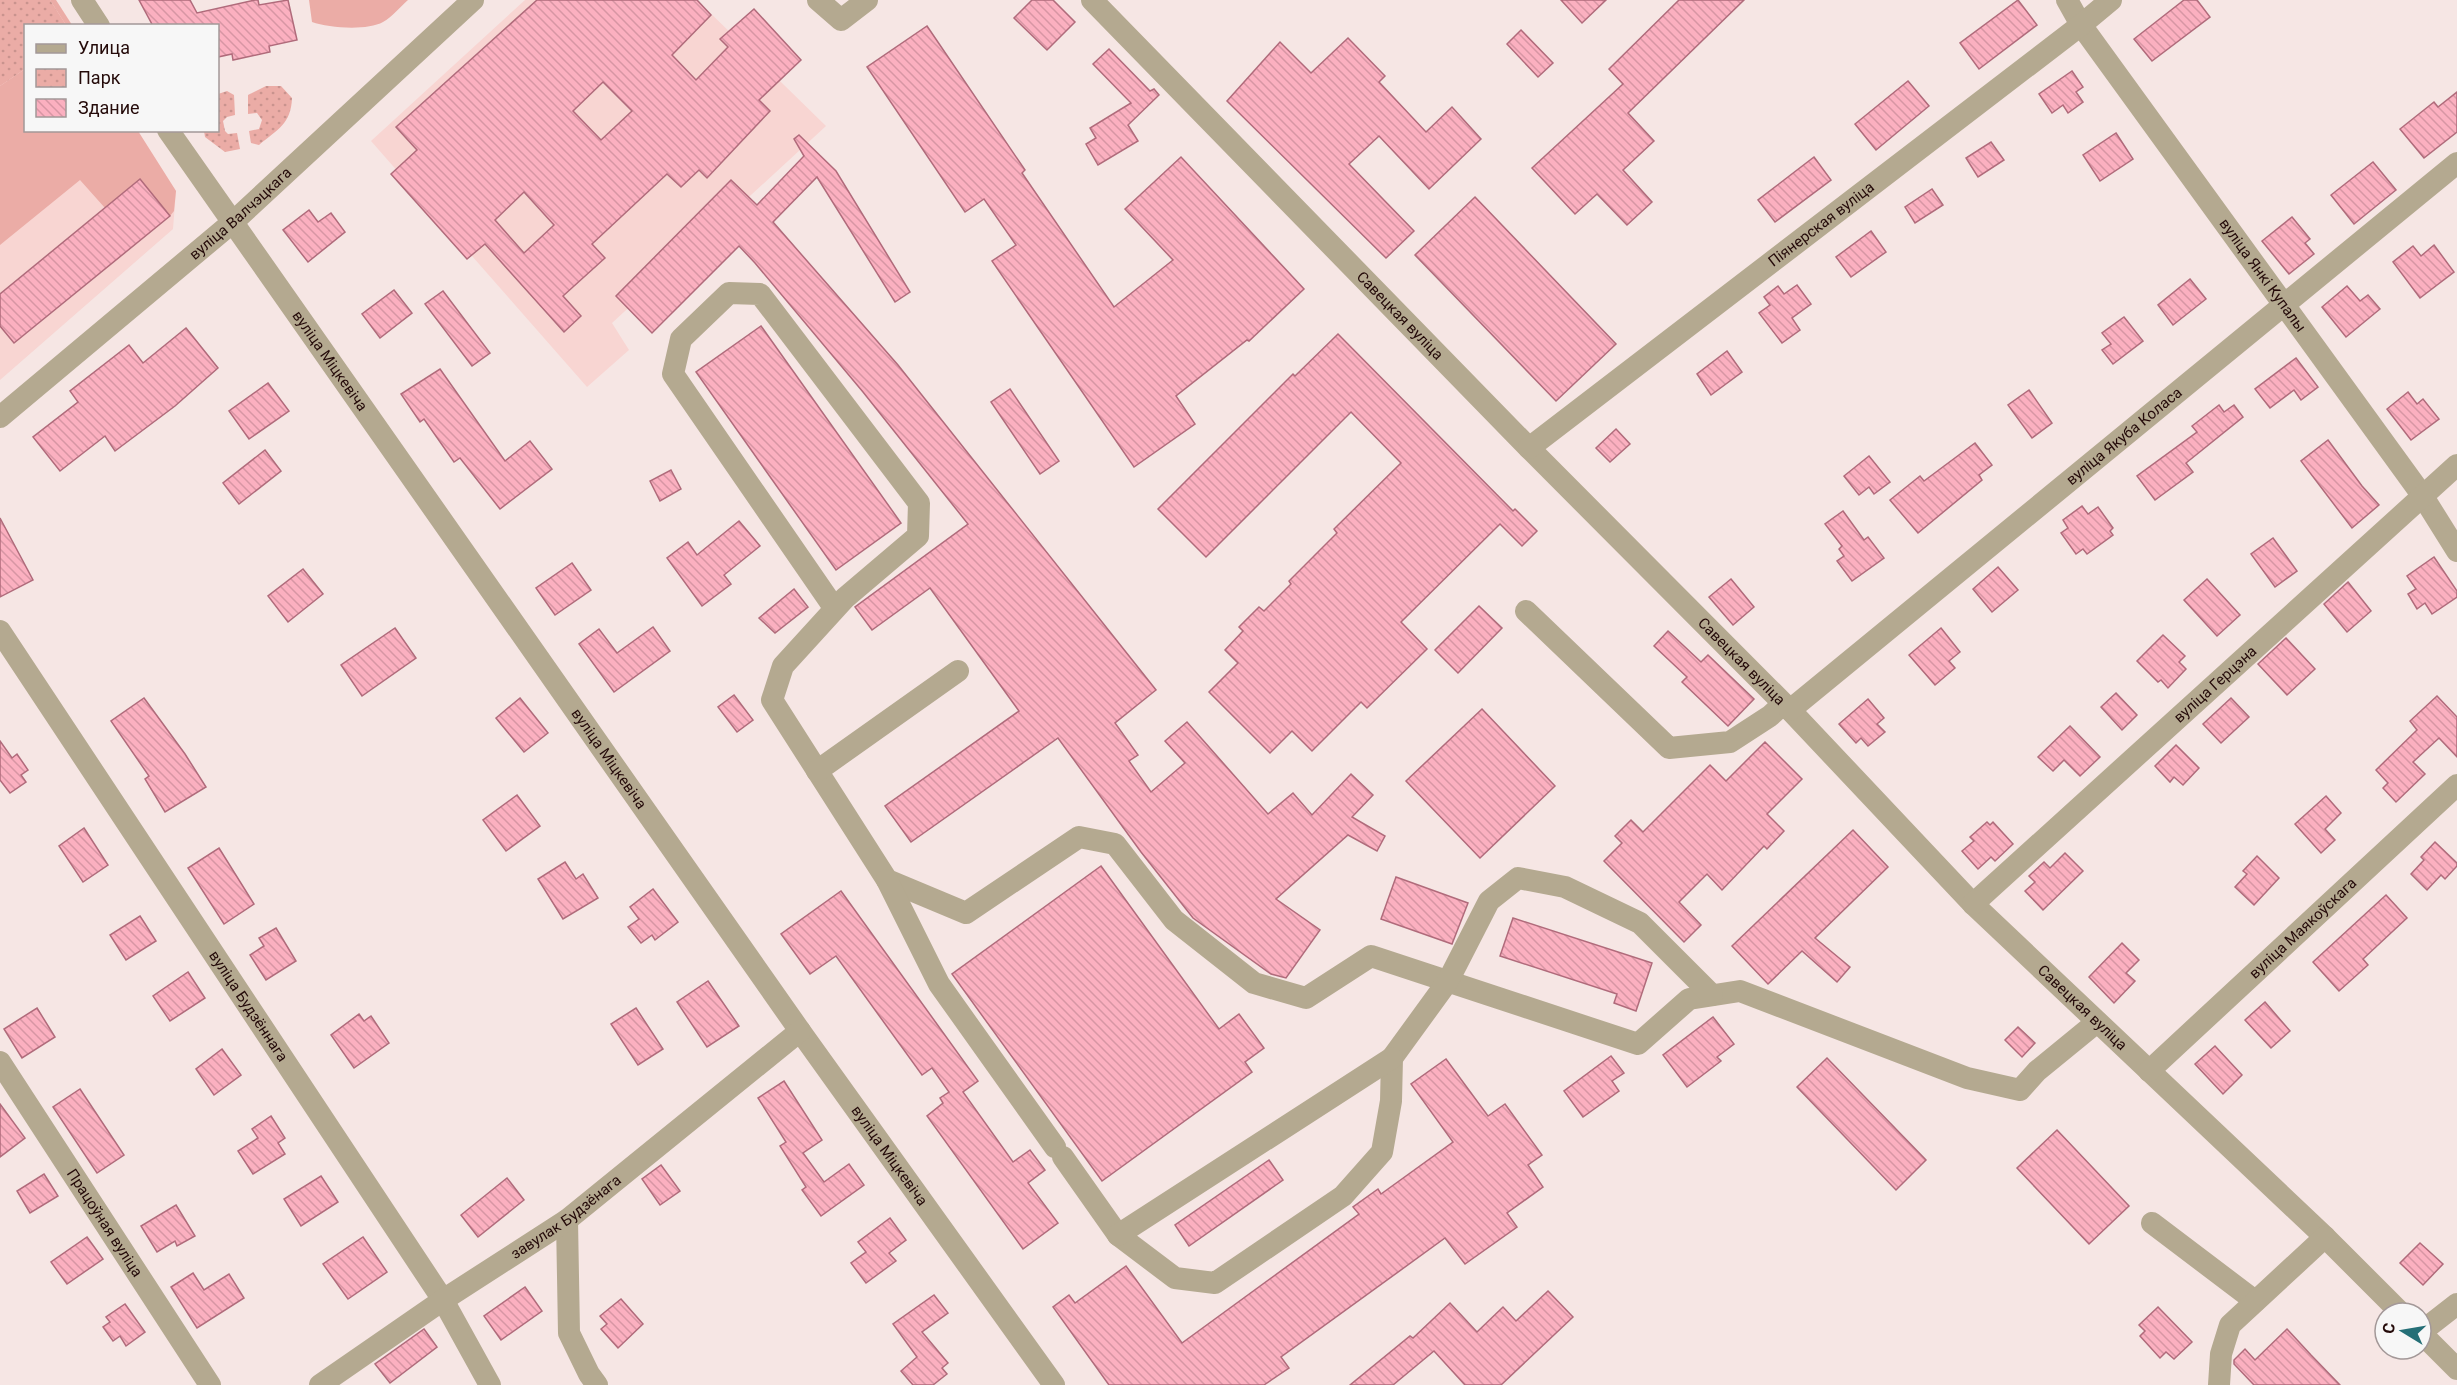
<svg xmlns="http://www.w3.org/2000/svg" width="2457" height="1385" font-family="Roboto,sans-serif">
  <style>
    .built { fill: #f8d5d2 }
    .grass { fill: #ebaca6 }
    .park { fill: url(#park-dots) }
    .building { fill: url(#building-back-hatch); stroke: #b06b7b; stroke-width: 1.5; fill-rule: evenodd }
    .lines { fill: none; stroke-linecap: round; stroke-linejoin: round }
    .minor { stroke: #b4a990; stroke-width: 22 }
    .labels { text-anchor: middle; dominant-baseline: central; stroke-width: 5; stroke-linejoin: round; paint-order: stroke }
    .street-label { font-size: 15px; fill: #240a09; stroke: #f7f7f7 }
  </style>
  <defs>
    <pattern id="park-dots" width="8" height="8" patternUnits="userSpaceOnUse" patternTransform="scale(1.5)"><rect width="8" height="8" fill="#ebaca6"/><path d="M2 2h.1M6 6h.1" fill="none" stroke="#c9938e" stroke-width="1.8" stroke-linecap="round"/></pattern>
    <pattern id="building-back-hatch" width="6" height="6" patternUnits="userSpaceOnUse" patternTransform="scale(1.5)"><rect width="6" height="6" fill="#fbb0c0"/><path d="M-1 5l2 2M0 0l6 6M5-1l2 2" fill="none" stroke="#d796a4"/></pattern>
  </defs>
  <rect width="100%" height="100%" fill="#f6e6e4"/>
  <!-- built -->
  <g class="built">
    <path d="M0,0h56l16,25 -46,1v104l112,1 38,60 -3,38 -173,151z"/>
    <path d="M525,0h172l129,126 -214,197 17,27 -42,37 -216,-246z"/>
  </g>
  <!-- grass -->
  <g class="grass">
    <path d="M50,0h6l16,25h-6z"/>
    <path d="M309,0h99c-8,7 -16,17 -25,22 -16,9 -54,6 -71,0z"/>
    <path d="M25,69l1,61 112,1 38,60 -2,20 -4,5 -30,-36 -35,28 -25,-28 -80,65v-159z"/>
  </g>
  <!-- park -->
  <g class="park">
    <path d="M0,0h50l16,25 -40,1 -1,43 -25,17z"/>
    <path d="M266,86h15l11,12c-1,26 -14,31 -33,47l-8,-2 -2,-12 10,-2 3,-9 -5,-7 -9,1v-19z"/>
    <path d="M227,91l7,4 1,20 -8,2 -4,4 2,10 3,3 9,-1 3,16 -15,3 -20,-15 -1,-6 14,-1v-36z"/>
  </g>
  <!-- building -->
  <g class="building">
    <path d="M139,0h51l7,13 58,-13h3l1,5 29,-5 9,40 -28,6 1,6 -37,8 -1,-6 -14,3v-31h-65z"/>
    <path d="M537,0h160l14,15 -39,40 24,25 32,-33 -8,-8 34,-30 47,51 -42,40 11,11 -63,67 -8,-8 -18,17 -14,-13 -75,70 13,14 -42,38 18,20 -17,16 -79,-88 -18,15 -76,-85 26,-24 -21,-23zM603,82l29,29 -31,29 -28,-29zM524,192l30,33 -30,28 -29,-33z"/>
    <path d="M1032,0h21l22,22 -28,28 -33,-32z"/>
    <path d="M1561,0h45l-24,23z"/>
    <path d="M1679,0h65l-116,113 26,28 -31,29 29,32 -25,23 -30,-31 -22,20 -43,-46 91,-84 -14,-15z"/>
    <path d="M2018,0l19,25 -58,44 -19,-26z"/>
    <path d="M2184,0h13l13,17 -58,44 -18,-22z"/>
    <path d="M927,26l98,144 -3,3 92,134 59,-47 -48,-51 56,-52 123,132 -55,52 -2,-1 -71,56 19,28 -61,43 -142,-206 24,-16 -32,-46 -19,13 -98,-145z"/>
    <path d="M1521,30l32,33 -15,14 -31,-33z"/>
    <path d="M1348,38l37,38 -6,6 47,50 26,-25 29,32 -52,50 -50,-53 -30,28 65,67 -28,27 -159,-157 53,-59 31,31z"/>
    <path d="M1109,49l41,42 4,-2 5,6 -31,30 10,16 -40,24 -12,-21 10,-6 -6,-10 41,-25 -38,-39z"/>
    <path d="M2072,71l11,16 -7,5 7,10 -15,11 -5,-8 -11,8 -13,-19z"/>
    <path d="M1908,81l21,25 -53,44 -21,-26z"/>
    <path d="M2457,92v40l-33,26 -24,-29 34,-27 4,5z"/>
    <path d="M2116,133l17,26 -33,22 -17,-26z"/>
    <path d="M799,135l37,36 74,121 -15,10 -78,-125 -44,45 125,143 258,325 -41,33 23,32 -9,6 22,31 34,-29 -20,-22 22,-19 81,92 25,-21 19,22 39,-41 22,21 -21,22 33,19 -8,15 -29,-16 -72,64 44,31 -34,48 -15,-4 -78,-56 -52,-66 -83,-114 -147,104 -26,-36 134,-95 -89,-123 -58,42 -17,-23 113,-83 -105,-132 -108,-129 -16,-17 -87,87 -36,-37 115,-116 26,25 47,-49 -10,-17z"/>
    <path d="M1991,142l13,18 -26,17 -12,-19z"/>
    <path d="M1814,157l17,23 -56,42 -17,-22z"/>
    <path d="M2373,162l23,28 -42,34 -23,-29z"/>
    <path d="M140,179l30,37 -156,127 -14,-17v-32z"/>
    <path d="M1932,189l11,16 -28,18 -10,-16z"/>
    <path d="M1475,197l141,147 -60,57 -141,-146z"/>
    <path d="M309,210l9,12 13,-9 14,19 -37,30 -25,-32z"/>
    <path d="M2292,217l18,22 -5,4 9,11 -25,20 -27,-33z"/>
    <path d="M1871,231l15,21 -35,25 -15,-20z"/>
    <path d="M2434,245l20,27 -34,26 -27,-36 20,-16 8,10z"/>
    <path d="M2190,279l16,20 -33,26 -15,-20z"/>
    <path d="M1797,285l14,19 -19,14 8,12 -18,13 -23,-30 11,-8 -6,-8 14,-11 6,8z"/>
    <path d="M2347,286l13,15 8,-6 12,14 -34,28 -24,-30z"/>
    <path d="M394,290l18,23 -32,25 -18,-24z"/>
    <path d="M443,291l47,62 -18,13 -47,-62z"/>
    <path d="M2124,317l19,24 -30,23 -11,-14 9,-6 -9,-11z"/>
    <path d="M761,326l140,197 -65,47 -140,-198z"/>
    <path d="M186,328l32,40 -43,38 -60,45 -10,-15 -45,35 -27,-34 45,-35 -8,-11 59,-46 14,18z"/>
    <path d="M1338,334l175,177 2,-2 22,22 -15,15 -22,-22 -99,98 26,27 -60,59 -6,-6 -49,49 -20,-20 -22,22 -61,-61 29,-29 -13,-13 18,-19 -4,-4 20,-20 5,4 27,-27 -2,-3 48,-48 -3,-4 67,-66 -50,-51 -145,145 -48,-48 135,-135 2,2z"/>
    <path d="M1727,351l15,21 -31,23 -14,-21z"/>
    <path d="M2296,358l22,29 -17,13 -7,-10 -24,18 -15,-19z"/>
    <path d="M440,369l65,92 25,-20 22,28 -52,40 -40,-51 -6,4 -30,-43 -4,3 -19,-28z"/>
    <path d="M268,383l21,28 -40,28 -20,-28z"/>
    <path d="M1010,389l49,72 -19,13 -49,-72z"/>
    <path d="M2029,390l23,33 -20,15 -24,-33z"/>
    <path d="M2408,392l9,12 6,-5 16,20 -28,21 -24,-31z"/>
    <path d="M2219,405l5,7 10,-7 9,12 -57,46 7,9 -38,28 -18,-24 60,-44 -5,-6z"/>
    <path d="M1616,429l14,15 -20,18 -14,-14z"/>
    <path d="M2328,440l34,46 17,19 -27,23 -51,-67z"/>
    <path d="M1975,443l17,22 -13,10 3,5 -64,53 -28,-33 30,-24 4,5z"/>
    <path d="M265,450l16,21 -42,33 -16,-21z"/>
    <path d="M1869,456l21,26 -16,12 -5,-7 -10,8 -15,-19z"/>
    <path d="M671,470l10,19 -21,12 -10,-20z"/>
    <path d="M2082,506l6,8 10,-7 15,21 -3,3 3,4 -26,19 -4,-5 -7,5 -15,-21 7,-5 -5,-8z"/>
    <path d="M1843,511l21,29 4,-3 16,21 -32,23 -15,-20 7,-5 -5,-7 3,-3 -17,-22z"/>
    <path d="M0,518l33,62 -33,17z"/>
    <path d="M739,521l21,25 -36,29 7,9 -29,22 -35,-48 21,-16 9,13z"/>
    <path d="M2273,538l24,33 -22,16 -24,-33z"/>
    <path d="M2434,557l23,34v6l-25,17 -7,-11 -8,6 -9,-15 8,-5 -9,-13z"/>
    <path d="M572,563l19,27 -36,25 -19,-27z"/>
    <path d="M1998,567l20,23 -26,22 -19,-23z"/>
    <path d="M303,569l20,25 -35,28 -20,-26z"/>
    <path d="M1731,579l23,28 -21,18 -24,-28z"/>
    <path d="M2207,579l33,36 -23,21 -33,-36z"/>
    <path d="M2348,582l23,29 -24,21 -23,-28z"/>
    <path d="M794,589l14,18 -33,26 -16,-15z"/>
    <path d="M1479,606l23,22 -44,45 -23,-23z"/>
    <path d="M653,627l17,24 -56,41 -35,-48 20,-15 18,24z"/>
    <path d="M395,628l21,30 -54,38 -21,-31z"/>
    <path d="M1941,628l19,24 -11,9 6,7 -20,17 -26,-30z"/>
    <path d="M1668,631l33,31 7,-7 46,44 -26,27 -46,-44 5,-5 -33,-31z"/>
    <path d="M2163,635l22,21 -6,6 7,7 -18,19 -7,-8 -3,2 -21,-21z"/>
    <path d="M2286,638l29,31 -28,26 -29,-31z"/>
    <path d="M2116,693l21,22 -15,15 -21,-23z"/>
    <path d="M734,695l19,25 -16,12 -19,-25z"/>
    <path d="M2437,696l20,21v40l-18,-19 -26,24 12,12 -29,28 -13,-14 5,-5 -12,-13 41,-40 -7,-9z"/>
    <path d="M144,698l41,56 21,33 -41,25 -20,-33 4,-3 -38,-55z"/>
    <path d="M520,698l28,35 -24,19 -28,-34z"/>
    <path d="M2231,698l18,19 -28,26 -18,-19z"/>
    <path d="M1868,699l16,19 -7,6 8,8 -17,14 -7,-8 -5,5 -17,-19z"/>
    <path d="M1482,709l73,77 -75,72 -74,-77z"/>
    <path d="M2070,726l30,31 -20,19 -16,-16 -11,11 -15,-14z"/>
    <path d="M0,741l12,17 5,-4 11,16 -7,5 5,7 -16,11 -10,-13z"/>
    <path d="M1765,742l37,37 -35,35 17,17 -17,18 -3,-3 -42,44 -15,-16 -28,28 22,23 -17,17 -80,-81 18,-18 -7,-7 16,-16 12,12 67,-67 16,16z"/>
    <path d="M2176,745l23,23 -16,17 -9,-8 -4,5 -15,-16z"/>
    <path d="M517,795l23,31 -34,25 -23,-31z"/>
    <path d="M2326,796l15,17 -16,16 10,11 -14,13 -26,-29z"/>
    <path d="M1987,822l3,3 3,-3 20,22 -18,17 -4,-4 -13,12 -16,-18 12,-10 -4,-4z"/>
    <path d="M84,828l24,37 -25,17 -24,-36z"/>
    <path d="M1853,830l35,37 -73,71 35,29 -13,15 -35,-31 -34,33 -36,-38z"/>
    <path d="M2435,842l22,21v3l-12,13 -4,-4 -14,15 -16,-16 13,-14 -3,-3z"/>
    <path d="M219,848l35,56 -30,20 -36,-56z"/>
    <path d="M2065,853l18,18 -40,39 -18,-19 10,-9 -6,-6 15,-14 6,6z"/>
    <path d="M2257,856l22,22 -25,27 -19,-18 12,-13 -4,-3z"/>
    <path d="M565,862l11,17 7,-5 15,24 -35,21 -25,-40z"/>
    <path d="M1101,866l118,163 20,-15 25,34 -19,14 7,10 -150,109 -150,-207z"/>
    <path d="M1396,877l72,26 -16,41 -71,-25z"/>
    <path d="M653,889l25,33 -23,18 -3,-5 -11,8 -13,-16 11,-8 -9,-12z"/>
    <path d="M841,891l137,190 -15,11 50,70 17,-12 15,20 -17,13 30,40 -35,26 -96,-133 16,-13 -3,-5 9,-6 -17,-24 -10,7 -86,-119 -26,18 -29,-40z"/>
    <path d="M2386,895l21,23 -44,41 5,6 -29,26 -26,-29z"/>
    <path d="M140,916l16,25 -30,19 -16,-25z"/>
    <path d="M1513,918l139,45 -16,48 -22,-8 3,-9 -117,-38z"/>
    <path d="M276,928l20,33 -30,19 -16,-25 14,-9 -5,-8z"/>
    <path d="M2122,943l17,17 -13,13 9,8 -21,22 -25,-26z"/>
    <path d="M188,972l17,26 -35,23 -17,-25z"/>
    <path d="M708,981l31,45 -32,21 -30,-45z"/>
    <path d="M2265,1002l25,29 -19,17 -26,-28z"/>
    <path d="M37,1008l18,29 -33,21 -18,-29z"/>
    <path d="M636,1008l27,41 -25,16 -27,-41z"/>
    <path d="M359,1014l5,7 7,-5 18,27 -35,25 -23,-33z"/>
    <path d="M1713,1017l21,27 -17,13 4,4 -34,26 -24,-32z"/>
    <path d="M2018,1027l17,16 -13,14 -17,-17z"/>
    <path d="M2215,1046l27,29 -19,19 -28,-30z"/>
    <path d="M222,1049l19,26 -27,20 -18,-26z"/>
    <path d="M1611,1056l13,17 -12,8 7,10 -36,26 -19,-26z"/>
    <path d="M1827,1058l99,102 -30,30 -99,-103z"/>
    <path d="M1446,1059l42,57 17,-12 37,51 -14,10 15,22 -36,26 10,14 -52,37 -20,-26 -164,119 8,11 -25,17h-155l-56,-78 16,-12 6,8 51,-37 56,77 177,-129 -6,-7 25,-18 3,5 72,-52 -42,-58z"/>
    <path d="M784,1081l38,59 -19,13 21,29 25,-18 15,21 -43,31 -19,-26 4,-3 -26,-41 6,-4 -28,-44z"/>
    <path d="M80,1089l44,66 -27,18 -44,-66z"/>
    <path d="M0,1104l25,34 -25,19z"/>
    <path d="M271,1116l14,22 -7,5 7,11 -32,20 -15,-23 20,-13 -6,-9z"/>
    <path d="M2057,1130l72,76 -40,38 -72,-76z"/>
    <path d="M1269,1160l14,20 -94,66 -14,-21z"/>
    <path d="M661,1165l19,26 -20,14 -18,-26z"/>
    <path d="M44,1174l14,22 -28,17 -13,-22z"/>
    <path d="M321,1176l17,26 -37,24 -17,-27z"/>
    <path d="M507,1178l17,22 -46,37 -17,-22z"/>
    <path d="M176,1205l19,31 -18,10 -2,-5 -18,11 -16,-26z"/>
    <path d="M890,1218l16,22 -17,13 7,8 -30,22 -15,-20 15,-11 -8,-10z"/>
    <path d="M87,1237l16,22 -36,25 -16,-22z"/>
    <path d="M363,1237l24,35 -39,27 -25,-35z"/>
    <path d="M2420,1243l23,21 -20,21 -23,-22z"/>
    <path d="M193,1273l11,17 25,-16 15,24 -47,30 -26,-41z"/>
    <path d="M525,1287l17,24 -41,29 -17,-24z"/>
    <path d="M1548,1291l25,26 -72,68h-36l-31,-34 -41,34h-43l60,-49 3,2 37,-35 27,29 26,-25 13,14z"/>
    <path d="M934,1295l14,18 -26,19 26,31 -6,5 5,6 -14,11h-20l-12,-14 16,-14 -24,-33z"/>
    <path d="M621,1299l22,25 -25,24 -17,-19 6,-5 -7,-8z"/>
    <path d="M125,1304l20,28 -19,14 -6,-10 -7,5 -10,-14 7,-5 -4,-5z"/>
    <path d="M2158,1307l34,35 -18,17 -8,-7 -6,6 -20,-22 5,-5 -6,-6z"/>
    <path d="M424,1329l13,18 -47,36 -15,-19z"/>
    <path d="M2287,1329l24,26 29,30h-86l-20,-21v-4l11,-11 10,11z"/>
  </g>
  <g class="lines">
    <!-- minor -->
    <g class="minor">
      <path d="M82,0l17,26"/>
      <path d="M818,0l23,20 26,-20"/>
      <path id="s1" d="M1092,0l437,448 261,262 183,194 352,333 76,76"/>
      <path id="s2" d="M2067,0l14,25 341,470 35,56"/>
      <path id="s3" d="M168,130l632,901 254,354"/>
      <path id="s4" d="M0,417l233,-195 240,-222"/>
      <path id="s5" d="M1529,448l552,-423 30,-25"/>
      <path d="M835,609l-162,-235 8,-35 48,-46 31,1 159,209 -1,33 -73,62 -62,68 -11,34 115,180 79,33 113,-76 36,7 59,76 80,63 52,15 65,-42 267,88 51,-45 51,-8 227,87 53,12 17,-19 60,-49"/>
      <path d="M1526,611l143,137 61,-6 40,-26 13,-12"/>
      <path id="s6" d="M0,631l443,669 47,85"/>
      <path id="s7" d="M1790,710l667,-547"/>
      <path d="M817,771l141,-100"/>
      <path d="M887,880l52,104 116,163"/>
      <path id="s8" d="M1973,904l484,-439"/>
      <path id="s9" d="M0,1062l210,323"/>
      <path id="s10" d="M2149,1071l308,-286"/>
      <path d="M1063,1157l55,78 57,43 40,5 128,-87 39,-44 9,-51 1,-43 56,-77 41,-80 29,-23 47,9 75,36 72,72"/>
      <path d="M567,1220l2,113 20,41 8,11"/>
      <path d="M2152,1223l103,78"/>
      <path d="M1118,1235l274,-177"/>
      <path d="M2421,1332l36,-28"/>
      <path d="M2421,1333l36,36"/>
      <path id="s11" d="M320,1385l123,-85 124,-80 233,-189"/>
      <path d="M2219,1385l2,-31 9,-29 95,-88"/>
    </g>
  </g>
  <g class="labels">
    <!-- street labels -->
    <g class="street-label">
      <text stroke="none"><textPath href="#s4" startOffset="315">вуліца Валчэцкага</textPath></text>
      <text stroke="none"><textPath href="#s5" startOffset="368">Піянерская вуліца</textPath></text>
      <text stroke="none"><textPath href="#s2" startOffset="338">вуліца Янкі Купалы</textPath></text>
      <text stroke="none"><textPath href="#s1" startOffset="441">Савецкая вуліца</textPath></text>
      <text stroke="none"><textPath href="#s3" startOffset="282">вуліца Міцкевіча</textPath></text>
      <text stroke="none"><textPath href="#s7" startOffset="432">вуліца Якуба Коласа</textPath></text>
      <text stroke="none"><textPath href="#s1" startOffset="927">Савецкая вуліца</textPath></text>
      <text stroke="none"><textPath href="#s8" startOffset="327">вуліца Герцэна</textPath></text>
      <text stroke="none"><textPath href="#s3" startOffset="768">вуліца Міцкевіча</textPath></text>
      <text stroke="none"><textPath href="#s10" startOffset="210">вуліца Маякоўскага</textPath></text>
      <text stroke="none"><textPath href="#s6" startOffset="450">вуліца Будзённага</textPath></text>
      <text stroke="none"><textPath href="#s1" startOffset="1413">Савецкая вуліца</textPath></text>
      <text stroke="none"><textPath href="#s3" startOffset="1254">вуліца Міцкевіча</textPath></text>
      <text stroke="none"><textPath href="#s11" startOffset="298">завулак Будзёнага</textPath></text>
      <text stroke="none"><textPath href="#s9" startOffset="192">Працоўная вуліца</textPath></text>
    </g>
  </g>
  <!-- legend -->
  <rect x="24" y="24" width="195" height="108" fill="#f7f7f7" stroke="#a39898" stroke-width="1.5"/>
  <rect x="36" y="44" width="30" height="9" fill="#b4a990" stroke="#a39898" stroke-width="1.5"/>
  <text x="78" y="54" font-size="18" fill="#240a09">Улица</text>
  <rect x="36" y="69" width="30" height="18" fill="url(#park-dots)" stroke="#a39898" stroke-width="1.5"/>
  <text x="78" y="84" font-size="18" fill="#240a09">Парк</text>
  <rect x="36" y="99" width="30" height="18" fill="url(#building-back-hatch)" stroke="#a39898" stroke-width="1.5"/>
  <text x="78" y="114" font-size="18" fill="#240a09">Здание</text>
  <!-- north arrow -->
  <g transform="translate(2403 1331) rotate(281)"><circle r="28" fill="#f7f7f7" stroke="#a39898" stroke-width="1.5"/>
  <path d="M0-4.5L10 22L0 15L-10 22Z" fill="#256f77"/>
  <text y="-9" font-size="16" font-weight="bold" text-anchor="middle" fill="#240a09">С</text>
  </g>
</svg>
